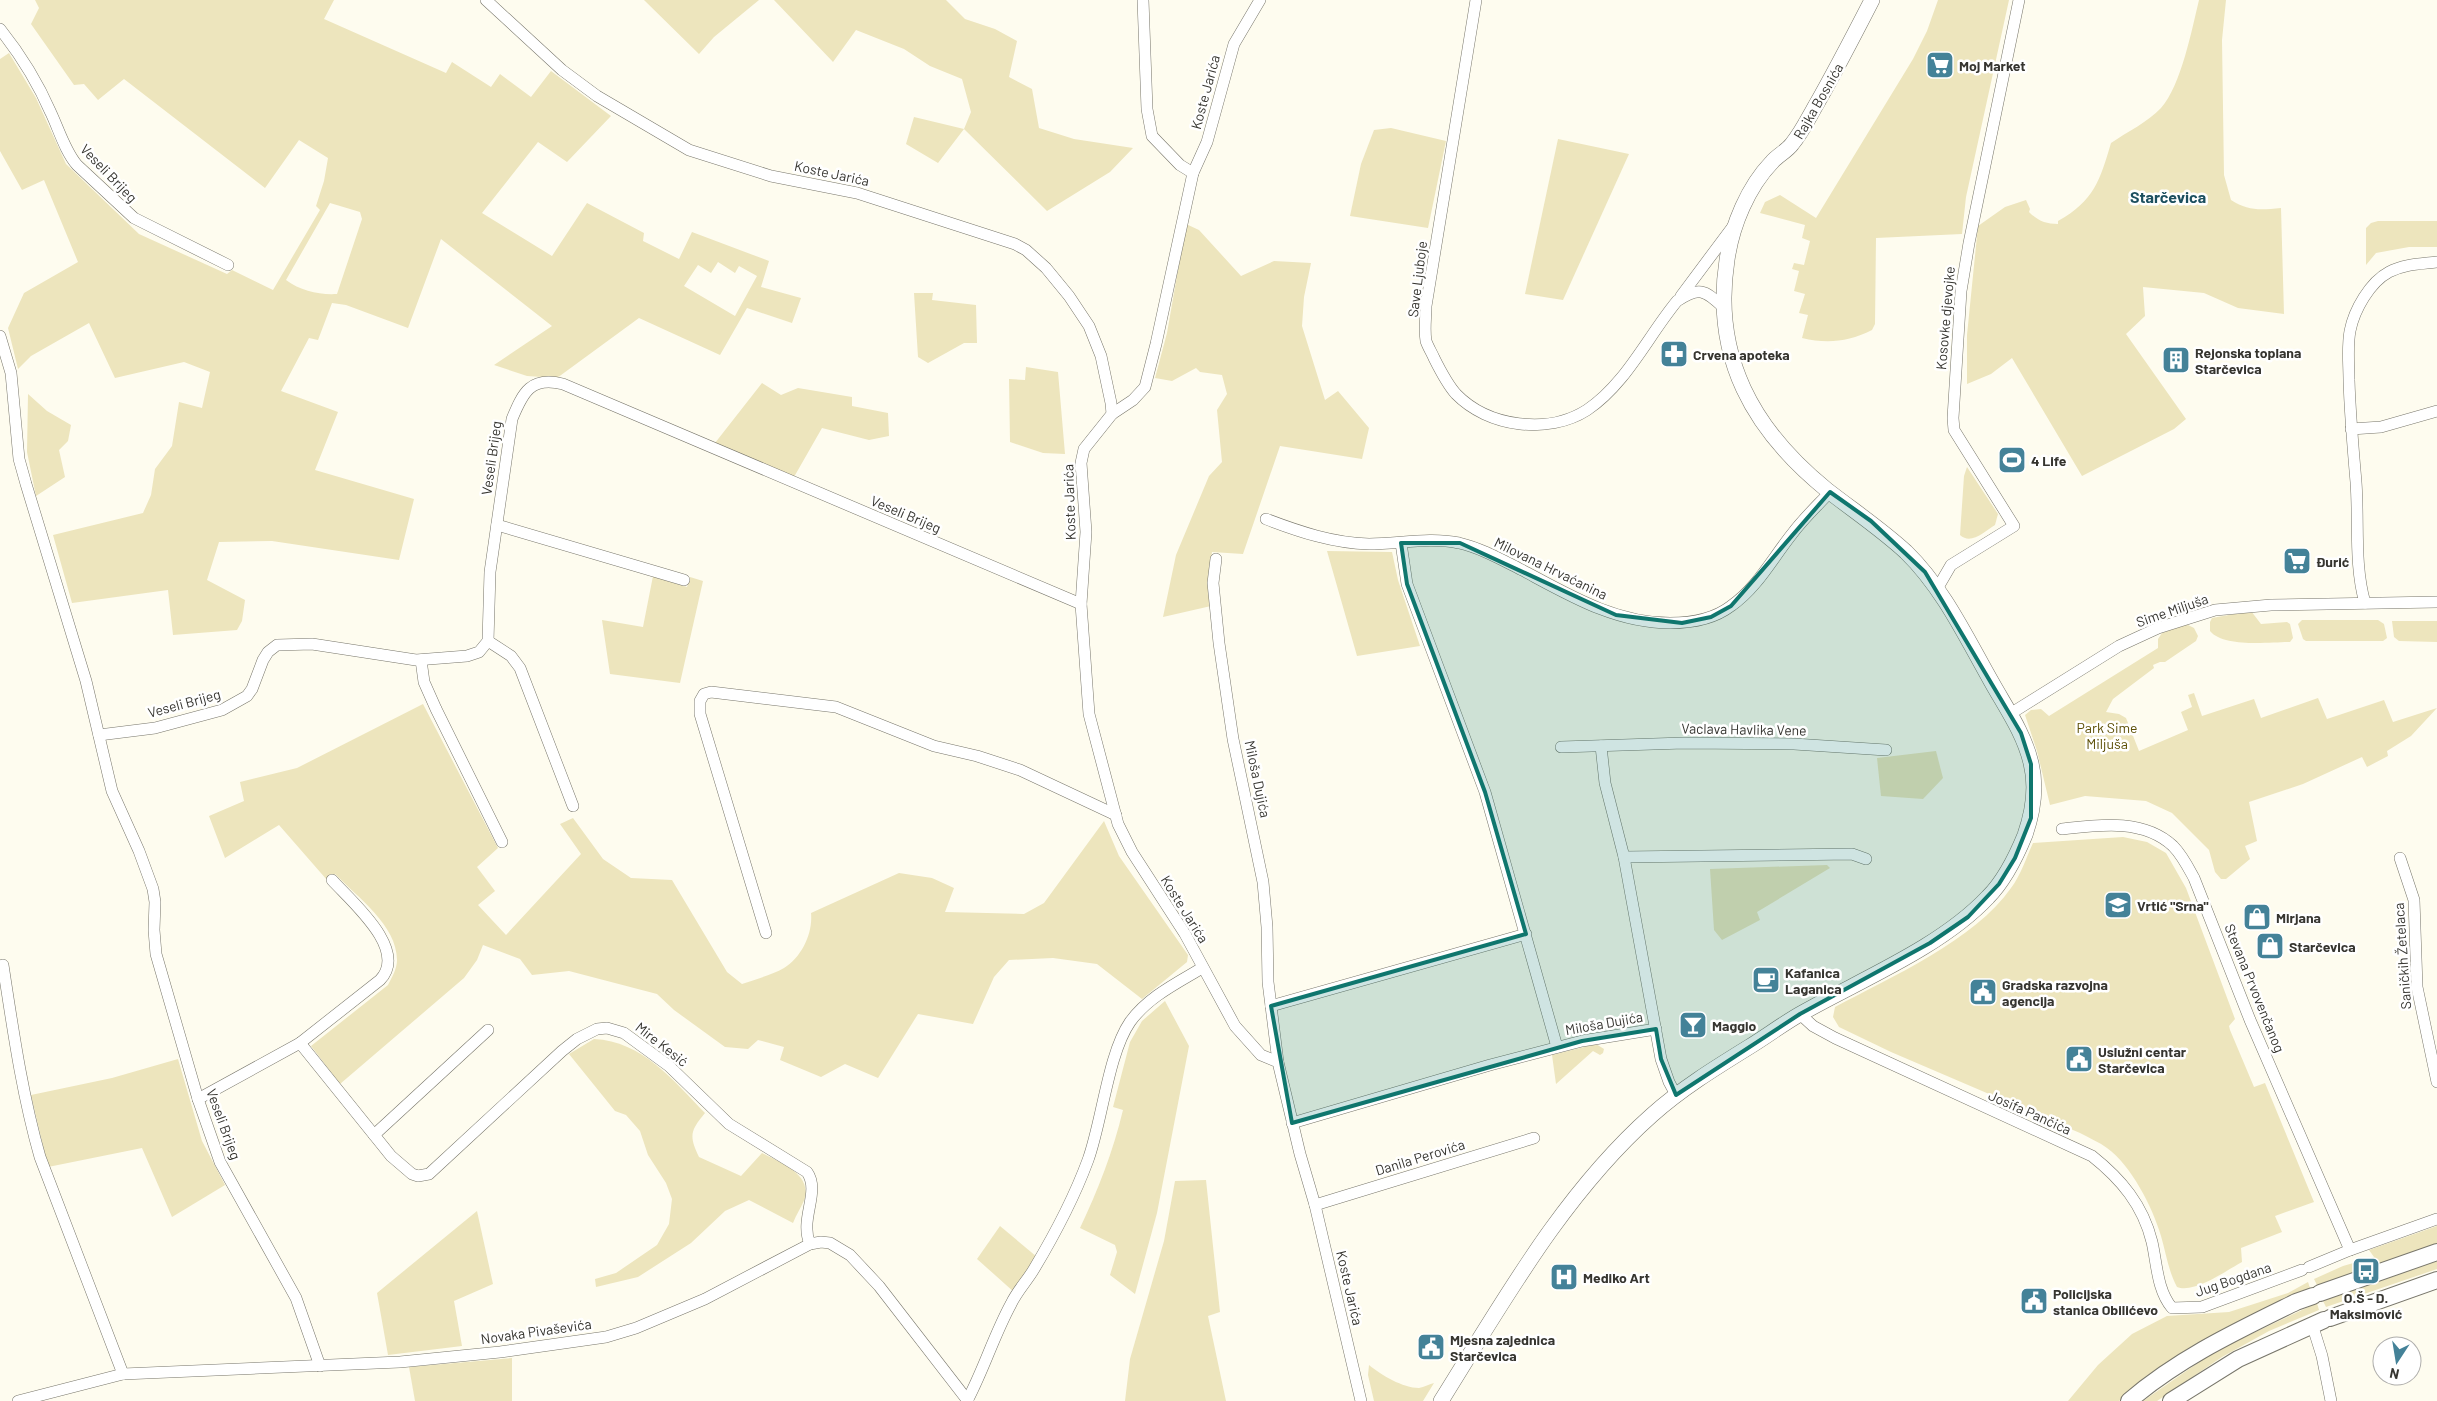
<svg xmlns="http://www.w3.org/2000/svg" width="2437" height="1401" font-family="Barlow,sans-serif">
  <style>
    .green { fill: #ede5bd; fill-rule: evenodd }
    .lines { fill: none; stroke-linecap: round; stroke-linejoin: round }
    .minor-casing { stroke: #78766b; stroke-width: 12 }
    .tertiary-casing { stroke: #78766b; stroke-width: 16 }
    .secondary-casing { stroke: #78766b; stroke-width: 18 }
    .minor { stroke: #fff; stroke-width: 11 }
    .tertiary { stroke: #fff; stroke-width: 15 }
    .secondary { stroke: #fff; stroke-width: 16 }
    .marked { fill: #0f766e; fill-opacity: 0.2; stroke: #0f766e; stroke-width: 4; stroke-linejoin: round }
    .labels { text-anchor: middle; dominant-baseline: central; stroke-width: 5; stroke-linejoin: round; paint-order: stroke }
    .poi-label { font-size: 14px; font-weight: bold; fill: #363530; stroke: #fff; text-anchor: start }
    .street-label { font-size: 14px; fill: #363530; stroke: #fff }
    .park-label { font-size: 14px; fill: #5c4f06; stroke: #fff }
    .quarter-label { font-size: 16px; font-weight: bold; fill: #1c4f5f; stroke: #fff }
  </style>
  <rect width="100%" height="100%" fill="#fefcef"/>
  <!-- green -->
  <g class="green">
    <path d="M35,0h299l-10,19 122,54 6,-11 39,25 9,-13 31,23 20,-26 60,45 -44,46 -29,-20 -56,71 70,43 35,-53 57,30 -1,8 36,18 13,-27 77,29 -8,26 40,11 -9,25 -45,-15 -27,47 -81,-37 -82,60 -30,-2 -33,-11 58,-39 -111,-87 -33,89 -62,-23 -14,-2 -14,37 -9,-2 -28,53 57,21 -23,58 99,29 -15,61 -127,-19 -53,1 -12,38 38,20 -3,21 -5,9 -64,5 -5,-45 -96,13 -19,-68 90,-22 8,-18 4,-26 17,-23 7,-44 23,6 8,-36 -26,-10 -69,16 -26,-55 -58,33 -13,13 -10,-41 16,-35 54,-31 -34,-82 -22,10 -22,-39v-92l9,-6 27,45 30,66 73,70 88,40 5,-4 41,20 47,-80 -4,-4 8,-25 4,-23 -29,-18 -34,48 -141,-109 -26,21 -14,-16 -10,1 -43,-61 8,-16zM330,203l30,9 2,7 -25,75c-18,1 -36,-3 -51,-14zM718,262l17,11 4,-7 18,10 -22,40 -51,-30 14,-21 13,8z"/>
    <path d="M644,0h115l-45,37 -15,17z"/>
    <path d="M774,0h172l19,19 30,10 22,12 -8,36 23,12 7,39 35,11 59,9 -23,24 -63,39 -83,-82 -26,34 -32,-19 8,-27 50,12 7,-17 -9,-33 -32,-13 -26,-17 -48,-19 -23,32z"/>
    <path d="M1938,0h71l-43,197 -4,37 -86,4 -1,86 -3,6c-24,12 -45,14 -70,8l6,-23 -9,-2 6,-19 -11,-3 5,-20 -7,-2 2,-6 10,2 6,-24 -8,-3 3,-13 -45,-12 5,-11 15,-7 36,23 97,-159 14,-28z"/>
    <path d="M2199,0h27l-4,40 2,135 7,25c17,11 29,10 50,8l3,106 -46,-6 -34,-15 -61,-6 2,29 -19,18 60,85 -12,10 -92,47 -70,-118 -21,16 -24,10v-49l11,-109 27,-19 21,-7 4,9 -1,3c9,9 17,12 29,12v-3c36,-20 42,-41 53,-78 16,-11 37,-21 50,-35 20,-22 31,-79 38,-108z"/>
    <path d="M1391,128l55,13 -18,87 -78,-12 11,-52 13,-34z"/>
    <path d="M1558,139l71,15 -66,146 -38,-6z"/>
    <path d="M2378,221h59v26h-28l-33,6 -10,12v-37l5,-5z"/>
    <path d="M1186,224l13,6 42,46 33,-15 37,2 -7,34 -2,29 23,74 13,-9 31,37 -7,31 -82,-13 -37,108 -31,-2 -4,31 3,23 -48,11 13,-62 33,-79 13,-14 -5,-52 10,-16 -5,-19 -22,-3 -4,-4 -24,13 -17,-3 12,-45z"/>
    <path d="M914,293h19l-1,7 44,5 1,38h-13l-36,20 -10,-6z"/>
    <path d="M1026,367l32,5 7,82 -22,-1 -33,-11 -1,-63 16,1z"/>
    <path d="M762,383l19,12 17,-7 54,9v9l36,7 1,23 -20,4 -47,-12 -28,49 -79,-34z"/>
    <path d="M28,394l19,17 24,14 -3,16 -9,9 6,27 -29,19 -9,-44z"/>
    <path d="M1967,467l31,47 -3,11c-11,7 -24,20 -35,10l4,-59z"/>
    <path d="M1327,551l65,1 6,28 22,66 -63,10z"/>
    <path d="M653,576l34,11 3,-10 13,4 -23,102 -70,-9 -8,-54 41,7z"/>
    <path d="M2251,611l10,13 26,-2 3,2 3,14 -3,4c-20,0 -66,6 -80,-11v-9l2,-4z"/>
    <path d="M2302,620h76l6,4 3,14 -4,3h-77l-3,-2 -5,-15z"/>
    <path d="M2392,621h45v21l-38,-1 -5,-4z"/>
    <path d="M2186,624l8,4 4,8 -2,5 -31,21h-5l-7,3 1,3 -41,31 -7,13 13,2 7,4 13,33 49,-21 -7,-18 11,-5 -4,-12 6,-2 8,23 52,-17 7,19 57,-20 9,21 57,-19 9,22 44,-14 -26,28 -24,15 1,5 -21,11 -5,-10 -59,27 -54,18 8,39 -12,5 5,13 -24,20h-5l-6,-7 -6,-22 -37,-37 -26,-12 -61,-5 -35,9 -13,-54 -12,-36 6,-5 10,-1 8,7 109,-68v-9l4,-6z"/>
    <path d="M423,704l75,144 -21,19 18,24 -17,14 28,30 75,-81 -21,-30 13,-6 30,41 28,19 41,2 55,92 15,12c14,-5 30,-9 42,-16 18,-11 29,-35 27,-55l88,-40 33,5 22,10 -9,24 79,2 20,-11 60,-82 15,35 69,99 -1,7 -45,37 -45,-35 -44,-6 -44,2 -15,17 -21,47 -55,-10 -40,64 -33,-14 -24,13 -41,-17 4,-13 -26,-7 -10,9 -23,-2 -51,-37 -17,-16 -88,-23 -37,4 -12,-16 -37,-14 -6,15 -13,18 -124,106 -29,-38 77,-61c4,-8 9,-16 9,-25 0,-35 -40,-63 -62,-86l-8,6 -48,-55 -54,33 -16,-42 35,-15 -4,-19 57,-14z"/>
    <path d="M1936,751l7,27 -20,21 -42,-3 -4,-38z"/>
    <path d="M2123,837l24,5 19,11 20,35 49,131 -6,7 1,4 24,57 11,-4 49,119 -39,14 7,16 -41,16 1,14c-15,8 -48,32 -65,25 -9,-17 -11,-34 -16,-51 -8,-28 -30,-71 -54,-88 -8,-6 -18,-10 -27,-15l-189,-81 -52,-25 -6,-10 2,-10c56,-30 140,-67 176,-119 10,-13 15,-30 22,-45z"/>
    <path d="M1827,865l3,3 -73,44 3,8 -38,20 -8,-10 -4,-61z"/>
    <path d="M1165,1001l24,45 -32,167 -22,81 -25,-19 7,-23 -2,-7 -35,-17c18,-38 33,-76 43,-118l-10,-3 17,-65 12,-21z"/>
    <path d="M594,1039c48,2 80,42 111,74 -15,18 -16,23 -6,44l42,19 21,-23c17,9 49,20 43,45 -3,8 -9,17 -12,25l-44,-23 -24,11 -34,32 -53,34 -42,10 -1,-8 21,-6 41,-28 12,-21 3,-25 -6,-16 -18,-28 -8,-24 -14,-16 -11,-4 -46,-57z"/>
    <path d="M1596,1044l8,5 -1,4 -3,2 -7,-4 -37,33 -4,-29z"/>
    <path d="M178,1059l24,82 23,44 -53,32 -30,-69 -94,19 -17,-72 81,-17z"/>
    <path d="M1206,1180l14,132 -12,4 18,85h-101l5,-42 34,-118 11,-60z"/>
    <path d="M477,1211l16,73 -39,17 8,45 -74,9 -11,-62z"/>
    <path d="M1000,1226l37,31 -23,35 -37,-33z"/>
    <path d="M2437,1226v19l-120,40 -3,-6 29,-13 31,-9 -5,-7z"/>
    <path d="M2437,1261v8l-111,38 -3,-6z"/>
    <path d="M2308,1282l2,6 -85,40 -38,21 -68,52h-51l30,-36 34,-31 35,-18 62,-4 59,-19z"/>
    <path d="M2317,1303l2,7 -50,21 -47,26 -65,44h-14l72,-50z"/>
    <path d="M512,1358v43h-97l-6,-34z"/>
    <path d="M1369,1365c12,10 34,23 50,23 5,-1 11,-4 15,-5l-11,18h-49l-6,-26z"/>
  </g>
  <g class="lines">
    <defs>
      <g id="minor">
        <path d="M486,0l76,70 35,26 92,54 82,26 86,17 158,51 11,6 20,18 23,28 20,30 12,30 10,47 1,11 -28,35 -3,14 5,69 -5,72 8,110 29,110 14,28 53,82 50,92 26,29 17,7 22,92 15,51 46,196"/>
        <path d="M1143,0l4,109 5,27 28,29 13,8"/>
        <path d="M1476,0l-50,306c0,11 -2,24 0,35 2,6 6,12 8,17 6,12 13,26 22,36 32,33 92,41 131,16 39,-26 61,-74 90,-109 22,-14 27,-12 46,6"/>
        <path d="M0,29c20,25 38,54 51,84 8,17 14,38 26,52l57,53 94,47"/>
        <path d="M1681,296l53,-71"/>
        <path d="M0,336l11,37 8,86 7,25 60,197 26,110 27,60 14,38 2,13 -1,28 2,24 42,145 22,63 76,136 24,68"/>
        <path d="M1112,414l21,-14 12,-13 11,-43 37,-171 14,-31 27,-98 26,-44"/>
        <path d="M2351,429l30,-2 56,-16"/>
        <path d="M1266,519c34,13 67,24 103,25 30,0 60,-7 90,-1 22,5 43,17 63,27 47,25 93,53 148,53 21,0 44,-4 61,-17 26,-18 41,-47 61,-72 11,-15 25,-28 38,-42"/>
        <path d="M497,525l187,55"/>
        <path d="M1401,543l6,41 78,208 72,255"/>
        <path d="M1216,559l-3,24 6,60 14,96 30,143 4,45 1,55 10,80"/>
        <path d="M1937,589l14,-24 63,-39 -60,-96 -1,-12 8,-127 8,-48 50,-243"/>
        <path d="M2365,603c-11,-38 -6,-81 -9,-121 -3,-34 -6,-68 -7,-102 0,-16 -2,-33 1,-49 4,-21 20,-49 39,-59 15,-8 32,-8 48,-10"/>
        <path d="M488,641l23,15 9,12 53,138"/>
        <path d="M421,660l3,22 12,27 66,133"/>
        <path d="M2010,714l109,-68 39,-18 57,-18 56,-5 166,-3"/>
        <path d="M99,735l56,-7 67,-18 25,-14 5,-7 11,-29 5,-8 9,-7 35,-1 104,16 51,-4 12,-4 9,-11 2,-69 22,-153c11,-27 19,-43 51,-35l518,220"/>
        <path d="M1601,746l4,37 19,74 37,202 8,23 7,13"/>
        <path d="M1561,747l123,-4 110,1 92,6"/>
        <path d="M2062,829c36,-4 81,-11 111,17 9,9 15,21 21,32l56,142 100,230"/>
        <path d="M1624,857l228,-3 14,5"/>
        <path d="M2400,858l14,42 3,87 20,95"/>
        <path d="M766,933l-66,-219v-13l4,-7 7,-2 125,15 98,39 43,10 43,14 96,45"/>
        <path d="M3,965c10,65 19,129 37,192l83,217"/>
        <path d="M1271,1006l255,-72"/>
        <path d="M1800,1014l13,12 22,12 257,118c29,23 51,49 60,86 5,22 5,48 20,66l30,-1 100,-37"/>
        <path d="M300,1043l80,-63c29,-30 -28,-78 -48,-100"/>
        <path d="M198,1099l102,-56 91,113 21,18 6,2 11,-2 133,-123 15,-12 20,-10 10,-1 17,5 45,33 60,58 78,48c14,20 -8,47 3,72"/>
        <path d="M1292,1123l198,-58 92,-24 74,-12"/>
        <path d="M374,1135l114,-105"/>
        <path d="M1315,1205l219,-67"/>
        <path d="M2309,1267l41,-17 87,-31"/>
        <path d="M2312,1324l10,32 9,45"/>
        <path d="M18,1401l105,-27 277,-12 100,-10 106,-15 30,-9 69,-29 105,-55 11,-2 9,1 20,12 29,31 89,115"/>
        <path d="M967,1401c17,-32 27,-66 44,-97 6,-13 16,-23 23,-35 21,-35 40,-71 54,-109 14,-38 20,-106 42,-138 18,-25 47,-39 72,-54"/>
      </g>
      <path id="tertiary" d="M1441,1401c62,-99 122,-207 211,-286 29,-26 63,-47 97,-68 18,-11 35,-24 53,-34 60,-34 139,-66 186,-116 17,-17 28,-40 37,-62 8,-23 12,-48 6,-72 -7,-30 -25,-55 -40,-82 -25,-44 -48,-93 -85,-129 -25,-23 -52,-41 -79,-62 -74,-60 -115,-133 -100,-230 5,-35 21,-73 45,-98 6,-7 15,-11 20,-18 10,-12 17,-27 24,-39 20,-35 38,-70 56,-105"/>
      <g id="secondary">
        <path d="M2320,1293l117,-41"/>
        <path d="M2330,1318l107,-38"/>
        <path d="M2129,1401c50,-43 108,-70 167,-99l17,-6"/>
        <path d="M2171,1401l67,-42 86,-39"/>
      </g>
    </defs>
    <!-- minor casing -->
    <use href="#minor" class="minor-casing"/>
    <!-- tertiary casing -->
    <use href="#tertiary" class="tertiary-casing"/>
    <!-- secondary casing -->
    <use href="#secondary" class="secondary-casing"/>
    <!-- minor -->
    <use href="#minor" class="minor"/>
    <!-- tertiary -->
    <use href="#tertiary" class="tertiary"/>
    <!-- secondary -->
    <use href="#secondary" class="secondary"/>
  </g>
  <!-- marked area -->
  <path class="marked" d="M1830,492l41,29 54,51 96,161 10,31v54l-16,40 -16,26 -31,33 -38,26 -130,71 -124,81 -15,-36 -5,-30 -74,12 -290,82 -21,-117 255,-72 -41,-142 -78,-208 -6,-41h59l156,72 66,8 29,-6 20,-11z"/>
  <!-- icons -->
  <defs>
    <symbol id="supermarket-square" viewBox="-11 -11 22 22"><rect x="-9" y="-9" width="18" height="18" rx="4" fill="#448298" stroke="#fff"/><path d="M-6-5.5h2.5l.6 2H6L4.5 2H-2.5L-4.4-4H-6ZM-1.5 3.2a1.3 1.3 0 1 0 .1 0ZM3 3.2a1.3 1.3 0 1 0 .1 0Z" fill="#fff"/></symbol>
    <symbol id="pharmacy-square" viewBox="-11 -11 22 22"><rect x="-9" y="-9" width="18" height="18" rx="4" fill="#448298" stroke="#fff"/><path d="M-2-6h4v4h4v4h-4v4h-4v-4h-4v-4h4Z" fill="#fff"/></symbol>
    <symbol id="building-square" viewBox="-11 -11 22 22"><rect x="-9" y="-9" width="18" height="18" rx="4" fill="#448298" stroke="#fff"/><path d="M-4-6H4V6H1V3H-1V6H-4ZM-2.5-4.3h1.7v1.8h-1.7ZM.8-4.3h1.7v1.8H.8ZM-2.5-1h1.7V.8h-1.7ZM.8-1h1.7V.8H.8Z" fill="#fff"/></symbol>
    <symbol id="stadium-square" viewBox="-11 -11 22 22"><rect x="-9" y="-9" width="18" height="18" rx="4" fill="#448298" stroke="#fff"/><path d="M0-5a6.5 5 0 1 0 0 10a6.5 5 0 1 0 0-10ZM-3.5-1.8h7v3.6h-7Z" fill="#fff"/></symbol>
    <symbol id="school-square" viewBox="-11 -11 22 22"><rect x="-9" y="-9" width="18" height="18" rx="4" fill="#448298" stroke="#fff"/><path d="M0-5L7-2L0 1L-7-2ZM-4 1L0 2.5L4 1V4Q0 6-4 4Z" fill="#fff"/></symbol>
    <symbol id="shop-square" viewBox="-11 -11 22 22"><rect x="-9" y="-9" width="18" height="18" rx="4" fill="#448298" stroke="#fff"/><path d="M-5-2.5h2.3a2.7 3.5 0 0 1 5.4 0H5L5.5 6h-11ZM-1.5-2.5h3a1.5 2.3 0 0 0-3 0Z" fill="#fff"/></symbol>
    <symbol id="cafe-square" viewBox="-11 -11 22 22"><rect x="-9" y="-9" width="18" height="18" rx="4" fill="#448298" stroke="#fff"/><path d="M-5.5-4.5H6V0H3Q3 3.5 0 3.5H-2.5Q-5.5 3.5-5.5 0ZM3-3.2v2h1.7v-2ZM-6 4.5H4V6H-6Z" fill="#fff"/></symbol>
    <symbol id="civic-square" viewBox="-11 -11 22 22"><rect x="-9" y="-9" width="18" height="18" rx="4" fill="#448298" stroke="#fff"/><path d="M-.6-6.5H3V-4.5H.6V-3L4-1V1h2V6H-6V1h2V-1L-.6-3ZM-1.2 2.5V6h2.4V2.5Z" fill="#fff"/></symbol>
    <symbol id="bar-square" viewBox="-11 -11 22 22"><rect x="-9" y="-9" width="18" height="18" rx="4" fill="#448298" stroke="#fff"/><path d="M-6-5H6L.8 .8V4.5H3.5V6h-7V4.5H-.8V.8Z" fill="#fff"/></symbol>
    <symbol id="bus-square" viewBox="-11 -11 22 22"><rect x="-9" y="-9" width="18" height="18" rx="4" fill="#448298" stroke="#fff"/><path d="M-5-6H5V4H4V6H2V4H-2V6H-4V4H-5ZM-3.5-4V0h7V-4ZM-3.5 1.2v1.5H-2V1.2ZM2 1.2v1.5H3.5V1.2Z" fill="#fff"/></symbol>
    <symbol id="hospital-square" viewBox="-11 -11 22 22"><rect x="-9" y="-9" width="18" height="18" rx="4" fill="#448298" stroke="#fff"/><path d="M-5-5h3v3.5h4V-5h3V5h-3V1.5h-4V5h-3Z" fill="#fff"/></symbol>
  </defs>
  <g fill-rule="evenodd">
    <use href="#supermarket-square" x="1924" y="49" width="32" height="32"/>
    <use href="#pharmacy-square" x="1658" y="338" width="32" height="32"/>
    <use href="#building-square" x="2160" y="344" width="32" height="32"/>
    <use href="#stadium-square" x="1996" y="444" width="32" height="32"/>
    <use href="#supermarket-square" x="2281" y="545" width="32" height="32"/>
    <use href="#school-square" x="2102" y="889" width="32" height="32"/>
    <use href="#shop-square" x="2241" y="901" width="32" height="32"/>
    <use href="#shop-square" x="2254" y="930" width="32" height="32"/>
    <use href="#cafe-square" x="1750" y="964" width="32" height="32"/>
    <use href="#civic-square" x="1967" y="976" width="32" height="32"/>
    <use href="#bar-square" x="1677" y="1009" width="32" height="32"/>
    <use href="#civic-square" x="2063" y="1043" width="32" height="32"/>
    <use href="#bus-square" x="2350" y="1255" width="32" height="32"/>
    <use href="#hospital-square" x="1548" y="1261" width="32" height="32"/>
    <use href="#civic-square" x="2018" y="1285" width="32" height="32"/>
    <use href="#civic-square" x="1415" y="1331" width="32" height="32"/>
  </g>
  <g class="labels">
    <!-- poi labels -->
    <g class="poi-label">
      <text x="1959" y="65">Moj Market</text>
      <text x="2195" y="352">Rejonska toplana<tspan x="2195" dy="16">Starčevica</tspan></text>
      <text x="1693" y="354">Crvena apoteka</text>
      <text x="2031" y="460">4 Life</text>
      <text x="2316" y="561">Đurić</text>
      <text x="2137" y="905">Vrtić "Srna"</text>
      <text x="2276" y="917">Mirjana</text>
      <text x="2289" y="946">Starčevica</text>
      <text x="1785" y="972">Kafanica<tspan x="1785" dy="16">Laganica</tspan></text>
      <text x="2002" y="984">Gradska razvojna<tspan x="2002" dy="16">agencija</tspan></text>
      <text x="1712" y="1025">Maggio</text>
      <text x="2098" y="1051">Uslužni centar<tspan x="2098" dy="16">Starčevica</tspan></text>
      <text x="1583" y="1277">Mediko Art</text>
      <text x="2053" y="1293">Policijska<tspan x="2053" dy="16">stanica Obilićevo</tspan></text>
      <text x="2366" y="1297" text-anchor="middle">O.Š - D.<tspan x="2366" dy="16">Maksimović</tspan></text>
      <text x="1450" y="1339">Mjesna zajednica<tspan x="1450" dy="16">Starčevica</tspan></text>
    </g>
    <!-- street labels -->
    <g class="street-label">
      <text transform="translate(1205 92) rotate(-75)">Koste Jarića</text>
      <text transform="translate(1818 101) rotate(-60)">Rajka Bosnića</text>
      <text transform="translate(109 173) rotate(46)">Veseli Brijeg</text>
      <text transform="translate(832 173) rotate(12)">Koste Jarića</text>
      <text transform="translate(1417 279) rotate(-83)">Save Ljuboje</text>
      <text transform="translate(1945 318) rotate(-85)">Kosovke djevojke</text>
      <text transform="translate(491 458) rotate(-82)">Veseli Brijeg</text>
      <text transform="translate(1069 502) rotate(-92)">Koste Jarića</text>
      <text transform="translate(906 514) rotate(23)">Veseli Brijeg</text>
      <text transform="translate(1551 568) rotate(26)">Milovana Hrvaćanina</text>
      <text transform="translate(2172 610) rotate(-19)">Sime Miljuša</text>
      <text transform="translate(184 703) rotate(-15)">Veseli Brijeg</text>
      <text transform="translate(1744 729) rotate(1)">Vaclava Havlika Vene</text>
      <text transform="translate(1258 779) rotate(78)">Miloša Dujića</text>
      <text transform="translate(1185 909) rotate(58)">Koste Jarića</text>
      <text transform="translate(2402 956) rotate(-94)">Saničkih Žetelaca</text>
      <text transform="translate(2255 988) rotate(68)">Stevana Prvovenčanog</text>
      <text transform="translate(1604 1023) rotate(-10)">Miloša Dujića</text>
      <text transform="translate(662 1044) rotate(38)">Mire Kesić</text>
      <text transform="translate(2030 1112) rotate(24)">Josifa Pančića</text>
      <text transform="translate(224 1124) rotate(70)">Veseli Brijeg</text>
      <text transform="translate(1420 1157) rotate(-17)">Danila Perovića</text>
      <text transform="translate(2233 1279) rotate(-19)">Jug Bogdana</text>
      <text transform="translate(1350 1288) rotate(77)">Koste Jarića</text>
      <text transform="translate(536 1331) rotate(-8)">Novaka Pivaševića</text>
    </g>
    <!-- park labels -->
    <g class="park-label">
      <text x="2107" y="727">Park Sime<tspan x="2107" dy="16">Miljuša</tspan></text>
    </g>
    <!-- quarter labels -->
    <g class="quarter-label">
      <text x="2168" y="196">Starčevica</text>
    </g>
  </g>
  <!-- north arrow -->
  <g transform="translate(2397 1361) rotate(192)"><circle r="24" fill="#ffffff" stroke="#afaeac"/>
  <path d="M0-4L9 19L0 12L-9 19Z" fill="#448298"/>
  <text y="-8" font-size="14" font-weight="bold" text-anchor="middle" fill="#363530">N</text>
  </g>
</svg>
